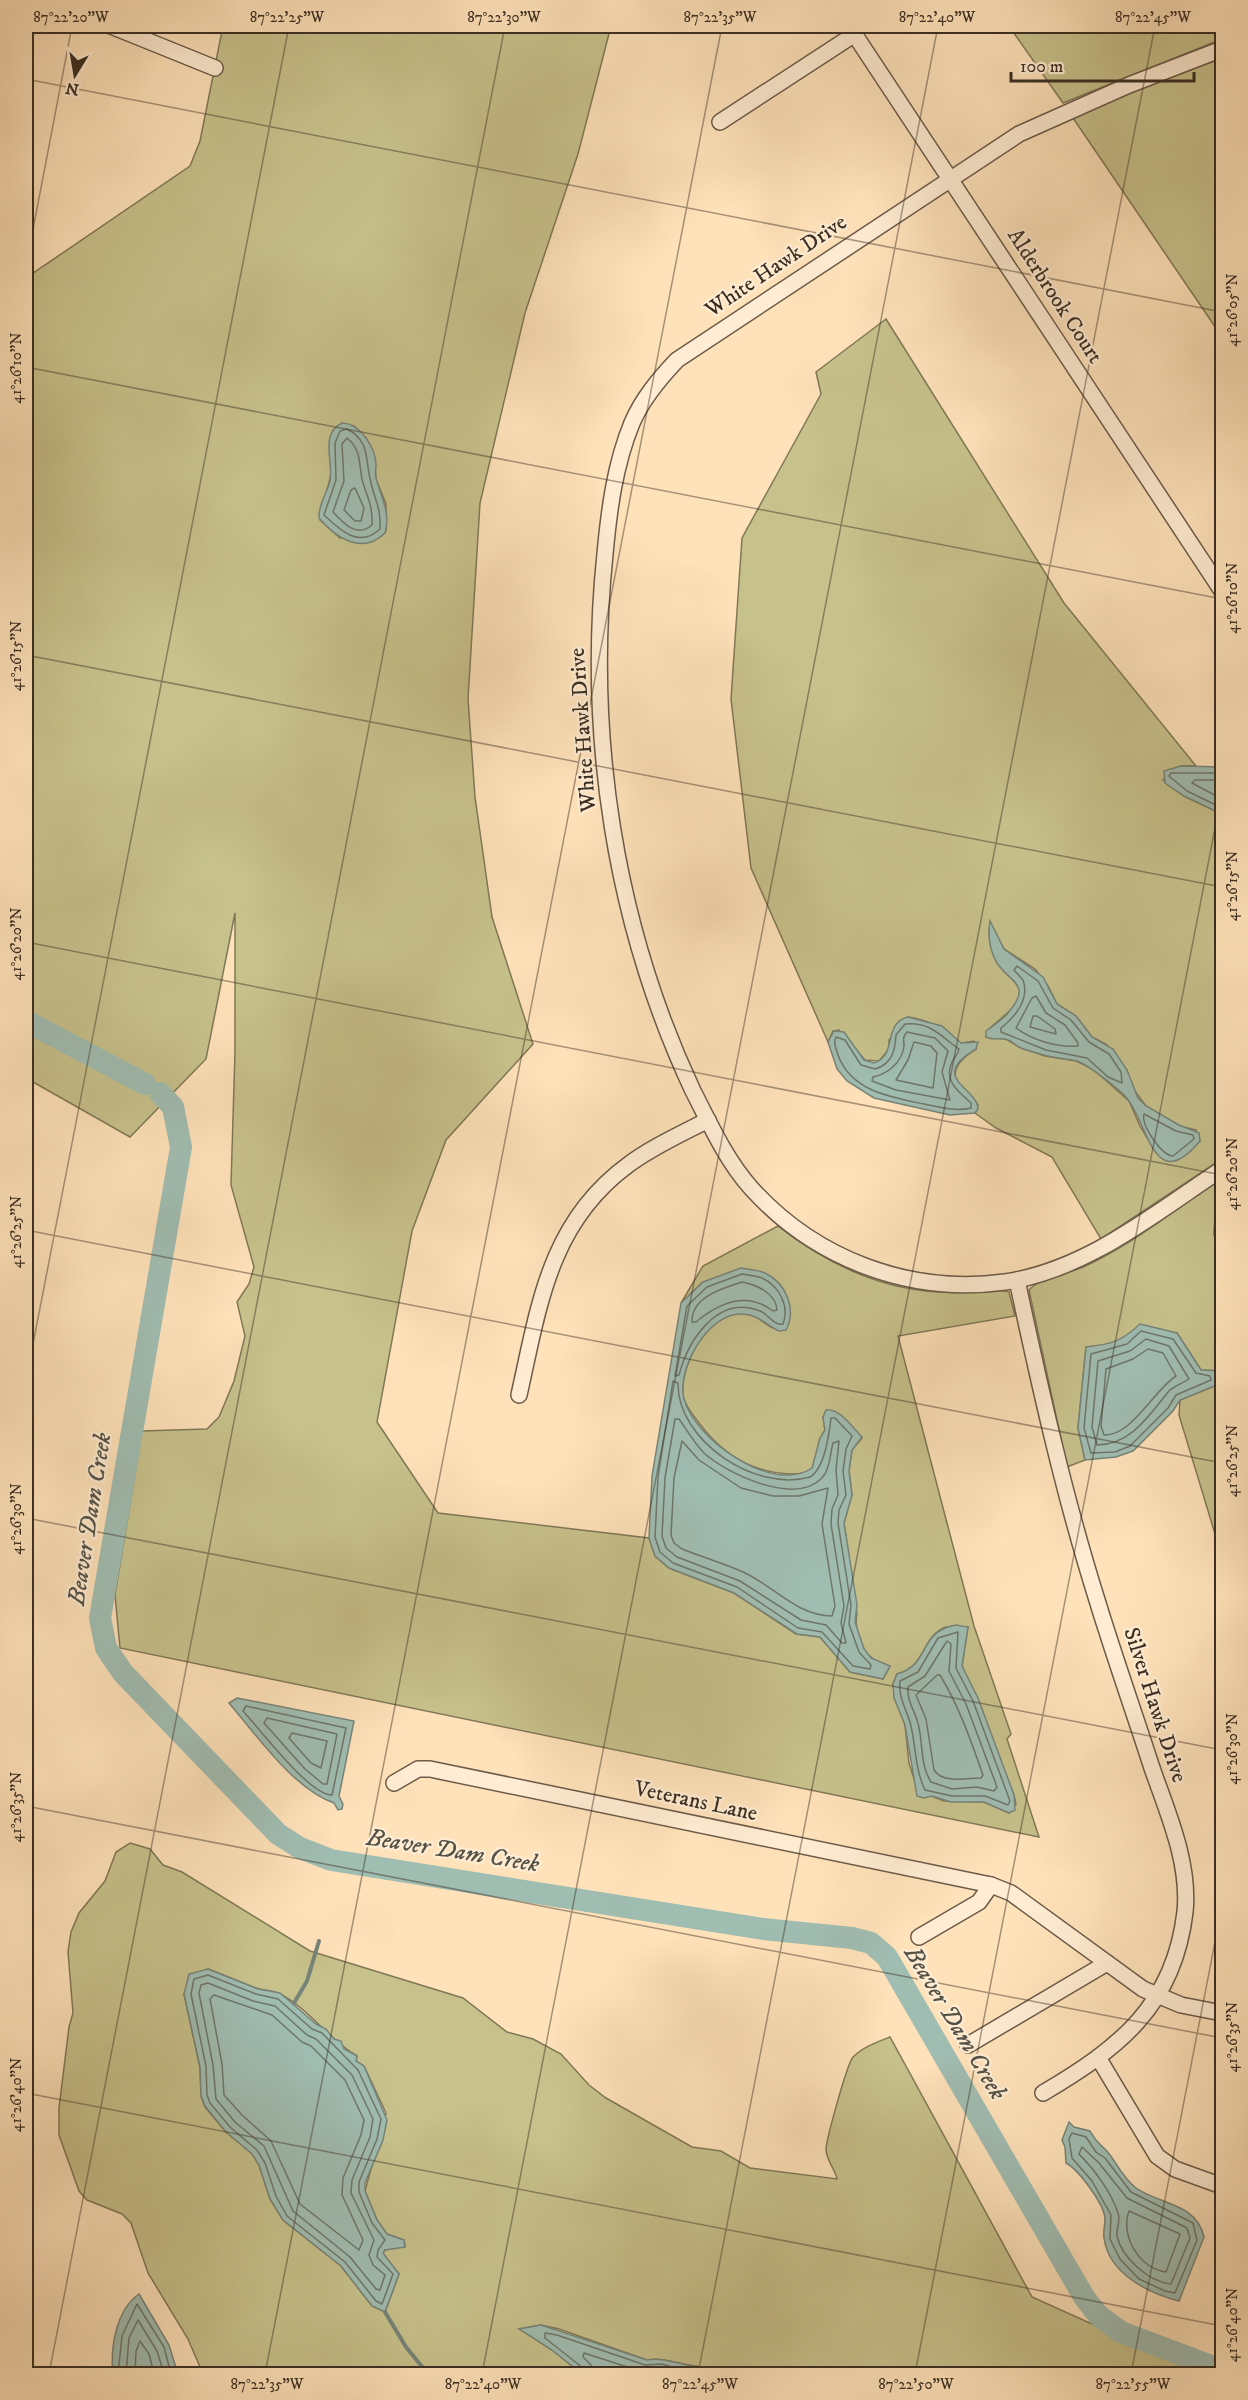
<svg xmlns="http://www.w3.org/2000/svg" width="1248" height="2400" font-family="'IM FELL DW Pica',serif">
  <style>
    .green { fill: #c7c18b; stroke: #807857; stroke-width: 1.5; fill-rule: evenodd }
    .water { fill: #a0bdb2; stroke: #778479; stroke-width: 1.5 }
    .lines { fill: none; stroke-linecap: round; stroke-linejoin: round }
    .shore { stroke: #6d766a; stroke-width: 1.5 }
    .stream { stroke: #778479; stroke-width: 4 }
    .river { stroke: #a0bdb2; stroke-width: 22 }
    .minor-casing { stroke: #6b5b49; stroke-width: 18 }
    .minor { stroke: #ffecd2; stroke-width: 15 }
    .ticks { fill: none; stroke: #3a2e23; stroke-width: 1.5; stroke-opacity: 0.45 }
    .labels { text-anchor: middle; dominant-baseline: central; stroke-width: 4.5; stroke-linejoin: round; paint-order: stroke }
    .street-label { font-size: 22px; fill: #3a2e23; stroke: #ffecd2 }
    .water-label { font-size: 24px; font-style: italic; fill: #545247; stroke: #ffecd2 }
    .neatline { fill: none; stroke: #3a2e23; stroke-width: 2 }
    .ticks-label { font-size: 15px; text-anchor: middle; fill: #3a2e23 }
  </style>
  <rect width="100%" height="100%" fill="#ffe2ba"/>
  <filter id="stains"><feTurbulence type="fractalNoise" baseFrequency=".00333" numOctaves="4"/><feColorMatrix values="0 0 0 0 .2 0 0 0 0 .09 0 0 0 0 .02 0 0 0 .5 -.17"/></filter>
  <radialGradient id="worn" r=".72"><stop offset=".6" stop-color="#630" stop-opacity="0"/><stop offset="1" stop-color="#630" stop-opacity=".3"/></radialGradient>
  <!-- green -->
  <g class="green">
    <path d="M223,26h388l-33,128 -53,159 -45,190 -12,196 7,98 17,120 41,127 -87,96 -34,91 -35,191 61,91 211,25 6,18 14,12 65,25 62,41 24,3 30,35 33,7 7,-13c-6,-2 -13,-4 -18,-8 -11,-7 -18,-33 -15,-44l-13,-91 8,-28 -3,-24 3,-21 10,-12 -39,-21 2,13c-7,11 -4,29 -13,39 -5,5 -14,5 -21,5 -39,-1 -69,-20 -92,-51 -6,-8 -14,-17 -16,-27 -2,-19 7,-41 17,-56 9,-13 24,-26 41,-27 15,-1 20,10 32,15 4,2 9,1 13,2l-83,-48 -22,21 22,-37 75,-40c46,36 101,63 161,66 19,1 55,-4 70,0l6,24 -117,20 76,290 37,108 -4,5 32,98 -919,-189 -5,-53 27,-164 65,-2 12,-12 15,-36 11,-45 -8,-34 12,-18 5,-17 -23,-82 4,-133v-139l-29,146 -76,78 -104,-59v-800l164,-112 10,-25zM354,426l12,12 8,19 2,22 10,25v26l-1,3 -45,5 -20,-18 11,-46zM946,1627h22l-6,39 52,129 2,9 -7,9 -25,-11 -40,-1 -26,-10 -9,-28 -4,-38 -12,-41 4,-10c30,-7 23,-37 49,-47z"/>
    <path d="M1009,26h213v13l-159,64z"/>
    <path d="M1222,58v279l-149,-219 53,-24z"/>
    <path d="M886,319l178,284 132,163h-15l-18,14 21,16 38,18v345l-121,80 -49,-82 -56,-29 -21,-15 3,-8c-5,-8 -11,-10 -17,-17 -15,-17 2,-31 15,-39l-2,-8 -13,2c-18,-13 -30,-23 -53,-26l-19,23v9l-10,12 -14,-1 -26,-30 -6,1 -5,11 -77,-174 -20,-169 11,-161 79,-144 -5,-22zM990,922l14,27 31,20 13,17 9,18 19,12 16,21 14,7 21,26 4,16 15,20 33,20 17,4 4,11 -24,20 -20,-8 -16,-27 -11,-25 -36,-32 -17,-8 -31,-5 -26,-9 -13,-8 -20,-2c1,-15 34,-24 34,-47 0,-17 -37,-23 -30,-68z"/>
    <path d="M1222,1178v26h-3l-4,13 -1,18 8,9v127l-21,-1 -24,-37 -52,6 -17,6 -22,2 -8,81 7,32 -18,7 -38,-177c7,-10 41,-17 54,-23 49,-22 94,-59 139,-89z"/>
    <path d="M1222,1383v174l-43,-142 1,-15z"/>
    <path d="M130,1843l20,6 13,16 19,7 128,79 153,47 44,34 26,7 28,15 28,31 17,13 86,49 29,4 29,17 87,11c-2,-10 -11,-19 -11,-30 1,-12 21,-85 27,-92 10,-10 24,-15 37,-20l142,260 171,77h-464c-18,-5 -37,-6 -56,-10 -14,-3 -21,-6 -36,-4l-88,-31 -18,-4 -21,4 32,21 30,24h-379l-15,-35 -40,-66 -17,-50 -9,-9 -35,-14 -8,-9 -20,-56v-27l10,-81 4,-14 -5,-61 3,-20 8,-19 26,-32 11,-29zM208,1969c16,6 32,13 48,19 8,3 19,2 26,7 29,16 47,45 75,61l-1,5 8,5 22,47 -21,78 12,29 10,14 17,6 1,6 -20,4 -3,4 17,20 -14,38 -13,-6 -31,-40 -58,-46 -13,-21 -11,-34 -7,-12 -26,-21 -21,-25 -4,-11 -1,-28 -16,-74z"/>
  </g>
  <!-- water -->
  <g class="water">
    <path d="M342,423c18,0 33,24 34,41 0,5 -1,9 0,14 5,19 15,35 9,55 -23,23 -50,4 -66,-15 -1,-13 8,-25 11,-37 4,-19 -11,-47 12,-58z"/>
    <path d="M1181,766l41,1v47l-38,-18 -19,-13 -1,-12z"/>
    <path d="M990,921l14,28 39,28 14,27 19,12 16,21 21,12 14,21 11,28 8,8 33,19 20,8 1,8c-49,59 -52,-26 -78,-48 -9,-8 -35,-29 -45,-32 -13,-3 -27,-3 -40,-8 -6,-2 -13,-3 -18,-6 -4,-2 -7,-6 -11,-7 -8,-3 -15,1 -22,-3v-6c8,-6 16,-11 22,-18 25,-29 2,-30 -11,-50 -8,-13 -9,-28 -7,-42z"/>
    <path d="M908,1017l34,9 19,17 17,-1 -2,7c-49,29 2,39 2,60l-3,4 -25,2 -76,-17 -27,-17 -10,-12 -9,-27 6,-11 10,1 20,28 10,3c24,-7 8,-40 34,-46z"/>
    <path d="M1219,1204h3v40l-8,-9 1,-18z"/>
    <path d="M741,1268c7,1 17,2 24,5 21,10 32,36 21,57l-7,1c-13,-6 -20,-16 -36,-17 -34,-3 -67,55 -59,85 11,40 88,96 128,69l8,-30 5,-8 -2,-13 3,-7c14,-2 27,18 36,27l-10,13 -3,21 3,24 -8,28 13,82 -2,17 9,27 7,9 19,8 -7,13 -33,-7 -30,-35 -23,-3 -63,-41 -65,-25 -14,-12 -6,-18 3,-62 29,-173 22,-21z"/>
    <path d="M1140,1324l37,9 24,37 21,1v12l-42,17 -7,11 -40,40 -17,6 -31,3 -7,-32 8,-81c25,-3 35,-5 54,-23z"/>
    <path d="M956,1625l12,2 -6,39 16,32 36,97 1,15 -6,3 -25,-11h-33l-19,-6 -8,2 -7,-2 -12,-71 -11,-27 -1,-14 4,-10c35,-10 20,-42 59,-49z"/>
    <path d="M237,1698l117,23 -15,75 4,8 -1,5 -4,1 -4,-7c-40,-14 -77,-67 -105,-100z"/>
    <path d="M208,1969l50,20 22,4 36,31 10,5 8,10 7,2 3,8 13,7 -1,5 8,5 23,54 -4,20 -18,43v8l12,29 10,14 17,6 1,7 -20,3 -2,3 16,21 -14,38 -13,-6 -31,-40 -58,-46 -13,-21 -11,-34 -7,-11 -26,-22 -21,-26 -4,-10 -1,-29 -16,-73 5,-20z"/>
    <path d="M1069,2122l5,5 16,4c8,15 13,14 20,24 8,11 15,25 26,33 24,17 61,15 68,49l-25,64c-31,-8 -70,-27 -75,-63 -1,-7 1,-12 1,-19 0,-14 -27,-50 -39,-56l-1,-16 -3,-7z"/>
    <path d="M139,2294l30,51 9,29h-65c-3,-26 3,-64 26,-80z"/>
    <path d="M541,2325l106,35c15,-2 22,1 36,4 19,4 38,5 56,10h-157l-30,-24 -33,-21z"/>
  </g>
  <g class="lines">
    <!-- shore -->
    <g class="shore">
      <path d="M347,429c23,12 18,29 23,49 4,22 11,27 10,51 -21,20 -40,1 -56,-14l12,-35 -1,-37 5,-12z"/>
      <path d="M347,438c16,13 11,28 16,45 5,15 10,25 9,42 -15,13 -28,-1 -39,-13l11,-31 -2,-37z"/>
      <path d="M355,488l9,20 -3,13h-6l-11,-11 7,-20z"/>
      <path d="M1222,773h-51l-2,3 18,15 35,17"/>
      <path d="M1222,780h-27l-3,3 30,16"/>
      <path d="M1017,966l21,15 15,27 18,12 18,22 20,12 12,18 1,11 -14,-6 -21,-19 -41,-8 -45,-18v-4c14,-11 29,-29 22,-48l-9,-10z"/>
      <path d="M1036,996l10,17 19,12 13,18v3c-21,2 -45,-6 -62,-18l16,-30z"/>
      <path d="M1033,1016h4l18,13 1,5 -26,-7z"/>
      <path d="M905,1024c26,-3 36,13 54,25 -1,6 -4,7 -7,13 -9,19 7,30 19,41v5c-16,4 -32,-1 -47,-4 -34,-7 -73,-13 -86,-49 -2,-7 -5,-12 -2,-18l9,3 16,25 14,4c17,-5 20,-18 21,-34z"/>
      <path d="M907,1032l28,6 13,13 -6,21 8,28 -54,-10 -24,-9 1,-4c14,-3 29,-14 31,-31 0,-7 -2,-8 3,-14z"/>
      <path d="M914,1042l17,4 6,7 -4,35 -37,-8 12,-20z"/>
      <path d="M1144,1114l32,17 17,4 1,4 -21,17c-12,-1 -32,-31 -29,-42z"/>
      <path d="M742,1274c6,1 14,2 20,4 17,8 28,28 21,46 -10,2 -14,-10 -23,-13 -43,-17 -72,30 -81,64l-4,1 12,-70 20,-19z"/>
      <path d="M742,1282c15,3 34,11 35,28l-4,1c-26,-20 -54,-8 -77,11h-4c-1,-25 31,-34 50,-40z"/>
      <path d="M1141,1331l32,8 23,34 14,3 1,4 -35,15 -8,13 -38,38 -15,6 -24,1 -7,-25 7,-74 36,-10z"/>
      <path d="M1146,1339l23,7 20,33c-6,4 -15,7 -20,12 -20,24 -38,54 -72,54l-5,-18 6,-66 32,-10z"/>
      <path d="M1148,1349l15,4 13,23c-22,14 -44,60 -72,59l-3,-9 5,-57 27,-10z"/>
      <path d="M673,1381l5,2c-1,57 77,110 132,94 15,-9 19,-43 21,-59h4l17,18 -6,13 -3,22 3,24 -7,15 -1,13 13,82 -2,19 10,28 12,13 -1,4 -17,-3 -31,-34 -24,-4 -61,-41 -64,-24 -13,-11 -5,-15 3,-60z"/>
      <path d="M675,1419h4c8,11 15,24 25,34 23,21 91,53 118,25 8,-9 8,-24 11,-35l6,-2 -3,29 2,25 -6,14 -1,15 13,82 -3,17 5,20h-4l-16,-18 -25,-5 -61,-39 -63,-24 -11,-9 -4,-12 3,-58z"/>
      <path d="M682,1441l17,19 42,28 32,8h26l29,-8 -6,36 13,82 -3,10c-35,0 -58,-30 -89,-44 -20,-9 -41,-15 -61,-23l-8,-6 -3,-8 3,-57z"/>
      <path d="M958,1632l-2,36 17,33 37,100 -2,4 -23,-9h-33l-27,-6c-10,-21 -9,-42 -14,-64 -4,-17 -13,-27 -11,-45l18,-9 20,-34z"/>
      <path d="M947,1641l4,3 -2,27 17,33 31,83 -3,4 -17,-4 -25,2 -21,-7c-12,-19 -7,-41 -14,-62 -4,-12 -10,-20 -9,-33l17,-11z"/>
      <path d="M937,1675h3c19,31 31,66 43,100l-2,3c-14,0 -38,6 -47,-8l-8,-51 -10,-24z"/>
      <path d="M246,1706l100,22 -14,67c-23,0 -72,-66 -89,-84z"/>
      <path d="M267,1718l70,16 -10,50h-4l-18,-15 -41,-46z"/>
      <path d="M292,1733l35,8 -6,27 -10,-5 -22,-25z"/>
      <path d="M208,1975l48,19 22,5 34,30 10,4 36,37 23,49 -4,20 -18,43v10l13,31 13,17 -7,10 -1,7 16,17 -11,30 -6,-3 -31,-39 -58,-46 -11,-20 -11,-33 -8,-13 -27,-23 -20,-24 -3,-8 -1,-29 -15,-72 3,-15z"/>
      <path d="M208,1983l45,18 22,5 32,29 9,4 36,36 21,44 -3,18 -18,43 -1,13 23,47 -5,15 4,10 12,10 -5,15 -4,-1 -26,-32 -57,-46 -29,-65 -29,-24 -19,-23 -3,-34 -14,-72 2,-8z"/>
      <path d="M214,1995l58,20 30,27 9,4 34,34 19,40 -3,15 -18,43 -1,17 21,45 -4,10 -59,-46 -29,-63 -29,-26 -18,-20 -2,-31 -12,-65z"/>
      <path d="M1072,2133l14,4 10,15 9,6 26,34 62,31 4,17 -22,53 -10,-2 -26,-12 -19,-20 -10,-20 1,-24 -19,-34 -20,-23 -3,-19z"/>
      <path d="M1082,2147l17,16 28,35 60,30 3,10 -19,46c-22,-2 -49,-26 -54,-48 -1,-8 4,-15 1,-23 -7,-21 -23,-43 -39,-59z"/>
      <path d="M1129,2211l51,23 -14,38c-27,-4 -46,-36 -37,-61z"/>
      <path d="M118,2374l4,-38 15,-32 27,43 7,27"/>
      <path d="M126,2374l3,-36 9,-18 19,31 7,23"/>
      <path d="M135,2374l1,-23 4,-10 9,13 5,20"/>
      <path d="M585,2374l-2,-6 -38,-30v-5l12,2 88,30 17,-1 20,6 34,4"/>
      <path d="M593,2374l-2,-9 -8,-8 1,-4 59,19 18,-1 10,3"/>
    </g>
    <!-- stream -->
    <g class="stream">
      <path d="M294,2003l13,-22 12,-40"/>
      <path d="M385,2312l21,35 22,27"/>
    </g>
    <!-- river -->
    <g class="river">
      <path d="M26,1021l119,63"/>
      <path d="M160,1093l13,14 8,40 -81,471 6,30 17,25 155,161 22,14 31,12 432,69 89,9 19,5 16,14 197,340 15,19 22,16 101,38"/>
    </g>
    <defs>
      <g id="minor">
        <path d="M111,26l104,42"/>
        <path d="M849,26l373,565"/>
        <path d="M1222,49l-93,36 -110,49 -342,226c-18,19 -35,39 -45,63 -17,41 -23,87 -27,131 -19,182 10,371 88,537 17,33 33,69 58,97 64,71 158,107 254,94 82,-12 150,-69 217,-113"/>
        <path d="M720,122l135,-88"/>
        <path d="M1017,1280c23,108 47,215 80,320 17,56 37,112 55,168 16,46 38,95 33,144 -11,94 -66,136 -142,181"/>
        <path d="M519,1395c20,-89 30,-172 109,-230 24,-18 53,-31 80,-45"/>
        <path d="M394,1783l24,-14h12l561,116 20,8 132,96 38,16 41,8"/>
        <path d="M919,1937l60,-35 12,-17"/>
        <path d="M968,2045l139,-82"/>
        <path d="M1099,2059l58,97 18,13 47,17"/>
      </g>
    </defs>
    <!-- minor casing -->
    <use href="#minor" class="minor-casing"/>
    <!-- minor -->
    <use href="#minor" class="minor"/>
  </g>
  <!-- ticks -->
  <path class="ticks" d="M26,79l1196,233M26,266l46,-240M26,367l1196,232M26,655l1196,232M26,942l1196,233M26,1230l1196,233M26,1380l263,-1354M26,1518l1196,232M26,1806l1196,232M26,2093l1196,233M49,2374l456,-2348M265,2374l457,-2348M482,2374l456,-2348M698,2374l457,-2348M915,2374l307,-1582M1131,2374l91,-468"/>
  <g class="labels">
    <!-- street labels -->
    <g class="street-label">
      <text transform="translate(776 266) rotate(-34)">White Hawk Drive</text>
      <text transform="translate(1055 296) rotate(57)">Alderbrook Court</text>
      <text transform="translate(583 730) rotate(-94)">White Hawk Drive</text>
      <text transform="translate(1155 1705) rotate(72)">Silver Hawk Drive</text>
      <text transform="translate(696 1801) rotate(12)">Veterans Lane</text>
    </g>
    <!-- water labels -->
    <g class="water-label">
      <text transform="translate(90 1519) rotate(-81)">Beaver Dam Creek</text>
      <text transform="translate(453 1851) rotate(9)">Beaver Dam Creek</text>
      <text transform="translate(955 2023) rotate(59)">Beaver Dam Creek</text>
    </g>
  </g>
  <!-- margin -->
  <rect width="1248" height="2400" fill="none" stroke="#ffe2ba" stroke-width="66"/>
  <!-- north arrow -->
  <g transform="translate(75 75) rotate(191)" stroke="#ffecd2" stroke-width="4.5" paint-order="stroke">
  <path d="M0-4.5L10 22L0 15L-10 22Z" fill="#3a2e23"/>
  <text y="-9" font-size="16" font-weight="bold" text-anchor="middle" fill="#3a2e23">N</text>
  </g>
  <!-- scale -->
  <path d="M1011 72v9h183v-9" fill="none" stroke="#3a2e23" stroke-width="3"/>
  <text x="1020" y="72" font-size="18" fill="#3a2e23" stroke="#ffecd2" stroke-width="4.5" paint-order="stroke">100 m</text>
  <rect x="33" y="33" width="1182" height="2334" class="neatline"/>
  <g class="ticks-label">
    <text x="71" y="22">87°22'20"W</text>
    <text x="287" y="22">87°22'25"W</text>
    <text x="504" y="22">87°22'30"W</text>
    <text x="720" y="22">87°22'35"W</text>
    <text x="937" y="22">87°22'40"W</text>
    <text x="1153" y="22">87°22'45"W</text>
    <text transform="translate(1232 310) rotate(-90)" y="5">41°26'05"N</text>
    <text transform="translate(16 368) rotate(-90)" y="5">41°26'10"N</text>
    <text transform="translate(1232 598) rotate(-90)" y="5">41°26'10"N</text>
    <text transform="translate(16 656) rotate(-90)" y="5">41°26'15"N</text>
    <text transform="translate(1232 886) rotate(-90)" y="5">41°26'15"N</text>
    <text transform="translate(16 944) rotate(-90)" y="5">41°26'20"N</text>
    <text transform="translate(1232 1174) rotate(-90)" y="5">41°26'20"N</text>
    <text transform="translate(16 1232) rotate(-90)" y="5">41°26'25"N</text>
    <text transform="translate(1232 1461) rotate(-90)" y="5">41°26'25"N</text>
    <text transform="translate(16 1519) rotate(-90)" y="5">41°26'30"N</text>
    <text transform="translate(1232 1749) rotate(-90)" y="5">41°26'30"N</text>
    <text transform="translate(16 1807) rotate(-90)" y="5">41°26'35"N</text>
    <text transform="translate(1232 2037) rotate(-90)" y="5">41°26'35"N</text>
    <text transform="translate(16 2095) rotate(-90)" y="5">41°26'40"N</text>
    <text transform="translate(1232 2325) rotate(-90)" y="5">41°26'40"N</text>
    <text x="267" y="2389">87°22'35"W</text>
    <text x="483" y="2389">87°22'40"W</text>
    <text x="700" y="2389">87°22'45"W</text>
    <text x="916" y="2389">87°22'50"W</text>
    <text x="1133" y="2389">87°22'55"W</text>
  </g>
  <rect width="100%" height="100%" filter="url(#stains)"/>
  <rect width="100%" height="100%" fill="url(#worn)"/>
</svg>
